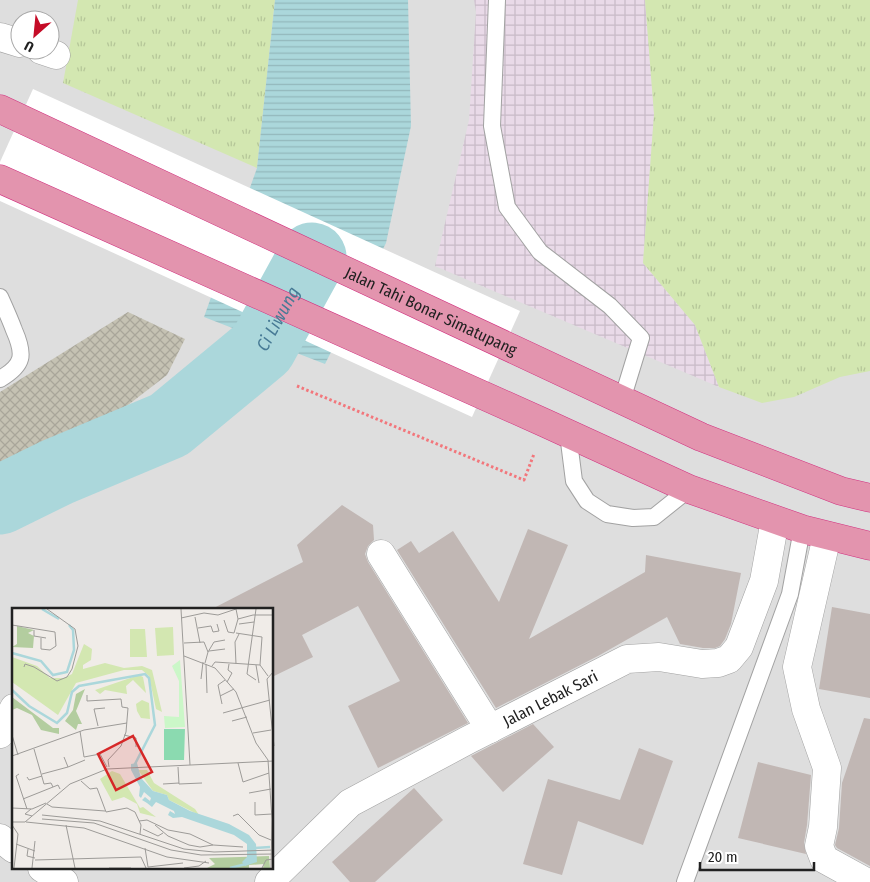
<svg xmlns="http://www.w3.org/2000/svg" width="870" height="882" font-family="'Fira Sans Condensed',sans-serif">
  <style>
    .residential { fill: #dedede; fill-rule: evenodd }
    .industrial { fill: url(#industrial-grid) }
    .construction { fill: url(#construction-cross-hatch) }
    .grass { fill: url(#grass-tufts) }
    .water { fill: url(#water-rules) }
    .pier { fill: #fff }
    .lines { fill: none; stroke-linecap: round; stroke-linejoin: round }
    .river { stroke: #abd7db; stroke-width: 69 }
    .building { fill: #c1b7b4 }
    .lane-casing { stroke: #a2a2a2; stroke-width: 18 }
    .street-casing { stroke: #a2a2a2; stroke-width: 29 }
    .highway-casing { stroke: #d13280; stroke-width: 29 }
    .path { stroke: #f2777c; stroke-width: 3; stroke-dasharray: 2.5 2.5; stroke-linecap: butt }
    .lane { stroke: #fff; stroke-width: 16 }
    .street { stroke: #fff; stroke-width: 28 }
    .highway { stroke: #e394ae; stroke-width: 28 }
    .labels { text-anchor: middle; dominant-baseline: central; stroke-width: 5; stroke-linejoin: round; paint-order: stroke }
    .street-label { font-size: 16px; fill: #212121; stroke: #fff }
    .water-label { font-size: 18px; font-style: italic; fill: #477a95; stroke: #fff }
    .inset-river { fill: none; stroke: #abd7db; stroke-width: 2.5 }
    .inset-road { fill: none; stroke: #9d9b98; stroke-width: 1 }
    .view { fill: #d62828; fill-opacity: 0.15; stroke: #d62828; stroke-width: 2.5 }
    .inset-edge { fill: none; stroke: #212121; stroke-width: 2.5 }
  </style>
  <defs>
    <pattern id="industrial-grid" width="8" height="8" patternUnits="userSpaceOnUse" patternTransform="scale(1.25)"><rect width="8" height="8" fill="#e9dae8"/><path d="M0 4h8M4 0v8" fill="none" stroke="#c8bbc7"/></pattern>
    <pattern id="construction-cross-hatch" width="8" height="8" patternUnits="userSpaceOnUse" patternTransform="scale(1.25)"><rect width="8" height="8" fill="#c5c2b3"/><path d="M0 0l8 8M0 8l8-8" fill="none" stroke="#a9a69a"/></pattern>
    <pattern id="grass-tufts" width="24" height="20" patternUnits="userSpaceOnUse" patternTransform="scale(1.25)"><rect width="24" height="20" fill="#d3e7b1"/><path d="M3 7l-1-3M5 7V3M7 7l1-3M15 17l-1-3M17 17v-4M19 17l1-3" fill="none" stroke="#b5c698"/></pattern>
    <pattern id="water-rules" width="6" height="5" patternUnits="userSpaceOnUse" patternTransform="scale(1.25)"><rect width="6" height="5" fill="#abd7db"/><path d="M0 2.5h6" fill="none" stroke="#93b8bc"/></pattern>
  </defs>
  <rect width="100%" height="100%" fill="#f0ece8"/>
  <!-- residential -->
  <path class="residential" d="M0,0h870v882h-870zM20,20h30v30h-30zM14,610h258v258h-258z"/>
  <!-- industrial -->
  <path class="industrial" d="M474,0h171l9,114 -11,149 52,62 24,62 -284,-121 34,-146 7,-108z"/>
  <!-- construction -->
  <path class="construction" d="M128,312l57,27 -18,36 -39,30 -128,73v-86z"/>
  <!-- grass -->
  <g class="grass">
    <path d="M78,0h197l-18,168 -194,-85z"/>
    <path d="M645,0h225v371l-30,6 -46,20 -32,6 -43,-16 -24,-62 -52,-62 11,-149z"/>
  </g>
  <!-- water -->
  <path class="water" d="M275,0h133l3,126 -25,117 -61,121 -121,-47 53,-149z"/>
  <!-- pier -->
  <path class="pier" d="M33,89l487,222 -48,106 -472,-216v-39z"/>
  <g class="lines">
    <!-- river -->
    <path class="river" id="s1" d="M0,500l57,-28 112,-47 93,-77 50,-91"/>
  </g>
  <!-- building -->
  <g class="building">
    <path d="M342,505l31,20 1,15 -6,6 -3,8 3,8 100,161 -90,45 -30,-62 52,-25 -42,-75 -56,29 11,22 -41,20v-67h-62l93,-48 -6,-17z"/>
    <path d="M528,529l40,16 -39,94 116,-67 1,-17 95,18 -10,51 -6,15 -5,7 -5,2h-12l-23,-4 -13,-27 -69,39 -102,52 -99,-158 14,-9 8,12 34,-22 46,71z"/>
    <path d="M832,607l38,7v84l-51,-9z"/>
    <path d="M864,718l6,1v147l-33,-18 -2,-3 4,-17 3,-45z"/>
    <path d="M533,724l21,23 -51,45 -32,-36z"/>
    <path d="M639,748l34,13 -30,84 -65,-24 -16,54 -39,-11 25,-85 72,21z"/>
    <path d="M758,762l53,13 -4,50 -3,18 2,11 -68,-16z"/>
    <path d="M414,788l29,32 -68,62h-25l-18,-20z"/>
  </g>
  <g class="lines">
    <defs>
      <g id="lane">
        <path d="M497,0l-5,126 15,81 33,45 70,54 31,32 -19,62"/>
        <path d="M0,297c5,11 10,22 14,33 11,25 10,35 -14,49"/>
        <path d="M568,434l6,47 13,20 20,13 26,4 21,-1 35,-28"/>
        <path d="M685,882l105,-288 12,-65"/>
      </g>
      <g id="street">
        <path d="M0,37l20,6"/>
        <path d="M41,50l15,5"/>
        <path d="M827,536l-30,131 9,42 21,59 -4,59 -4,19 5,13 42,23"/>
        <path d="M381,554l109,175"/>
        <path d="M0,734l14,-26"/>
        <path d="M0,838l14,11"/>
        <path d="M42,868l22,14"/>
        <path id="s2" d="M269,882l81,-79 118,-63 159,-81 32,-2 43,7 16,-1 11,-4 10,-12 25,-66 11,-61"/>
      </g>
      <g id="highway">
        <path id="s3" d="M0,109l701,328 140,54 29,7"/>
        <path d="M0,179l545,244 144,66 113,40 68,17"/>
      </g>
    </defs>
    <!-- lane casing -->
    <use href="#lane" class="lane-casing"/>
    <!-- street casing -->
    <use href="#street" class="street-casing"/>
    <!-- highway casing -->
    <use href="#highway" class="highway-casing"/>
    <!-- path -->
    <path class="path" d="M297,386l227,94 10,-26"/>
    <!-- lane -->
    <use href="#lane" class="lane"/>
    <!-- street -->
    <use href="#street" class="street"/>
    <!-- highway -->
    <use href="#highway" class="highway"/>
  </g>
  <g class="labels">
    <!-- street labels -->
    <g class="street-label">
      <text stroke="none"><textPath href="#s3" startOffset="476">Jalan Tahi Bonar Simatupang</textPath></text>
      <text stroke="none"><textPath href="#s2" startOffset="339">Jalan Lebak Sari</textPath></text>
    </g>
    <!-- water labels -->
    <g class="water-label">
      <text stroke="none"><textPath href="#s1" startOffset="339">Ci Liwung</textPath></text>
    </g>
  </g>
  <!-- overview -->
  <g transform="translate(12 608)">
    <rect width="261" height="261" fill="#f0ece8"/>
    <path d="M161,19l1,28 -17,1 -2,-28zM118,21h15l2,28h-17zM72,36l8,5 -1,11 -8,5v4l22,-6 19,5 18,-2 10,4 10,42 -6,-3 -7,-33 -7,-6h-18l-48,13 -18,32 -46,-33v-25l25,9 13,12h14l8,-4zM127,67l4,2 3,16 -13,-13 -7,6 1,8 -22,-4 -5,4 -5,-4zM130,92l7,3 1,16 -9,-1 -4,-7 -1,-7zM126,162h9l7,13 41,26 4,6 -30,-15 -2,-5 -14,-4zM100,163l8,3 20,34 3,-1 13,10 -16,-4 -3,-9 -13,-7 -12,4 -12,-22z" fill="#d3e7b1"/>
    <path d="M5,18l17,4 -6,3 6,3 -1,12 -21,-1 5,-3zM73,81l-9,22 6,13h-4l-2,6 -11,-9 8,-11 3,-16zM0,89l41,31h6v6l-18,-4 -9,-15 -15,-7 -5,2zM257,248l1,12h-7l1,-4 -15,1v3h-42l8,-4 -6,-6z" fill="#b3cd9f"/>
    <path d="M168,52l5,67 -20,1 -1,-12 15,1v-36l-7,-15z" fill="#cbf7c8"/>
    <path d="M152,121h21l-1,31h-20z" fill="#8bdab0"/>
    <path d="M125,155l4,15 12,13 14,4 2,5 21,11 39,13 20,11 7,9 1,18 -12,4 -3,-4 5,-5v-13l-13,-9 -52,-18 -9,1 -5,-3 2,-4 5,3 -1,-3 -18,-9 -4,5 -5,-4 -5,-3 3,-3 5,4 1,-3 -7,-6 -3,6 -2,-2 1,-9 -9,-17v-6z" fill="#abd7db"/>
    <path class="inset-river" d="M30,1l17,10M0,45l29,8 12,14 14,-3 7,-22 -1,-20 -4,-5M0,82l17,16 28,17 10,-10 5,-21 7,-6 66,-12 4,4 6,47 -21,41M243,240l15,-1M218,260l16,-4"/>
    <path class="inset-road" d="M169,1l9,156M183,9l5,26M169,10l23,-5 14,2 18,-6 2,10M226,11l15,-4h21M212,12l4,12 6,1 4,-14M227,16l15,-2M0,17l43,7 1,14 -6,4 -9,-1v-11M186,20l13,-2 2,6 6,-1 -2,-7M22,22v6l12,2M224,25l26,4 -2,28 8,11M172,35l20,-1 4,10 -3,11M197,43l16,-2M196,44l6,-10 11,-2M172,48l31,12 21,24 20,51 12,17 4,59 -1,49M194,56l1,29M224,56l-1,-22 4,-8M244,57l3,18M200,58l3,-4 45,3M12,59l1,-3 9,3 23,14 10,-4 5,-8 6,-23 -3,-17 -28,-20M262,63l-7,8 7,67M189,71l2,-17M244,72l-9,-6 9,-65M215,74l5,-9 -4,-3 1,-6M75,87v6l34,-2 1,8 6,1 -2,24 -5,14 -13,14 1,7M208,88l14,-7M210,96l-4,-19 7,-5M211,105l47,-13M220,113l15,-4M86,118l-4,-17 11,-1M68,123l4,26 16,-3 7,13M241,125l18,-3M0,127l6,20M112,127l12,3v9M22,141l10,35 7,-1 2,4M0,148l72,-26 43,-7M52,149l4,10 17,-7M226,155l5,19 26,-9M166,159l1,17 23,-1M7,166l-3,2 11,33M30,166l26,-7M15,169l2,3 13,-4M69,173l9,8 7,-1 9,24 21,-4 8,4 6,13 -1,9M151,176l16,-1M237,185l22,-4M11,191l35,-14 2,4M243,194v13l17,-1M35,196l5,3 53,4M0,200l20,1 14,-6M19,201l-6,5 7,2M30,207l58,6 84,28 30,3 60,-2M221,208l5,-2 21,21 12,5M30,211l52,4 77,27 30,5 73,-1M127,213l8,-1 21,10 22,4 23,11 30,2M0,214h13l45,-38 37,-15 167,-8M14,214l58,6 83,29 42,6M0,217l6,9 -4,34M54,217l9,43M143,217l13,11 21,9 11,2 13,-2M131,221l15,7 5,-3M4,236l19,7M133,240l3,19M16,241l-1,7 8,2M23,252l106,-3 5,11M136,259l35,-4M20,260l3,-27M97,260h22M172,260l15,-2 7,-5M250,260l4,-8 8,-1"/>
    <path class="view" d="M121,128l19,36 -36,18 -18,-36z"/>
    <rect width="261" height="261" class="inset-edge"/>
  </g>
  <!-- north arrow -->
  <g transform="translate(35 35) rotate(207)"><circle r="24" fill="#ffffff" stroke="#a6a6a6"/>
  <path d="M0-4L9 19L0 12L-9 19Z" fill="#c50c27"/>
  <text y="-8" font-size="14" font-weight="bold" text-anchor="middle" fill="#212121">U</text>
  </g>
  <!-- scale -->
  <path d="M700 862v8h114v-8" fill="none" stroke="#212121" stroke-width="2.5"/>
  <text x="708" y="862" font-size="15" fill="#212121" stroke="#ffffff" stroke-width="4" paint-order="stroke">20 m</text>
</svg>
